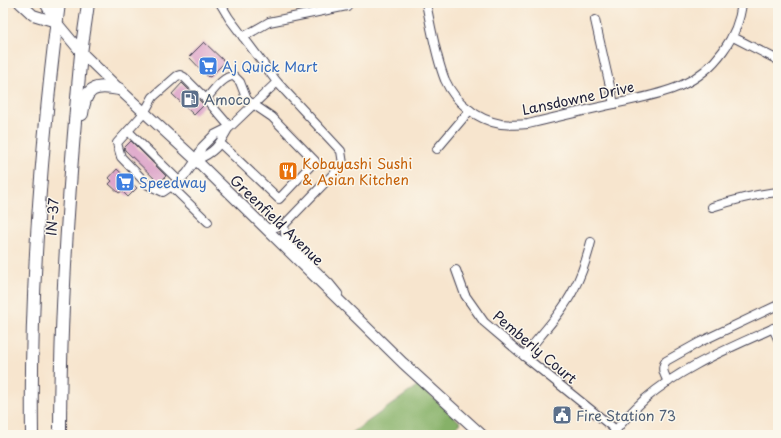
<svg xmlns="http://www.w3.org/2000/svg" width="781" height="438" font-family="'Playpen Sans',sans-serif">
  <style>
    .forest { fill: #86b168; stroke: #546a52 }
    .building { fill: #dca1c8 }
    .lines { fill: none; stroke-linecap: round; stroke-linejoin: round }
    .minor-casing { stroke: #423f51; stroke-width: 10 }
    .major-casing { stroke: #423f51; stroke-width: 12 }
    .highway-casing { stroke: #423f51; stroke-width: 14 }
    .minor { stroke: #fff; stroke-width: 8 }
    .major { stroke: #fff; stroke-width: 10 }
    .highway { stroke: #fff; stroke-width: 12 }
    .labels { text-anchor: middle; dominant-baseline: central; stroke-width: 3; stroke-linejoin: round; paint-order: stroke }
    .shop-label { font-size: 14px; fill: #366cbe; stroke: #fbf7ec; text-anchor: start }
    .street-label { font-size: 14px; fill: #22223b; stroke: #fbf7ec }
    .service-label { font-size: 14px; fill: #4e5e75; stroke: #fbf7ec; text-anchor: start }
    .food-label { font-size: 14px; fill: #c56008; stroke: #fbf7ec; text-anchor: start }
  </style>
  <rect width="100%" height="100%" fill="#fbf7ec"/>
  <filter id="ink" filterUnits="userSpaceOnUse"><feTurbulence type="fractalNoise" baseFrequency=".025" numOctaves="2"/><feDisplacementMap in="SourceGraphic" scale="8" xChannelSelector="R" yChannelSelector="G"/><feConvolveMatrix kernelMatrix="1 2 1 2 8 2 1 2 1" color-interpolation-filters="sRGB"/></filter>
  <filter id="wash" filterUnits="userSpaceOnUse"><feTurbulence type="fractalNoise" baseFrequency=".012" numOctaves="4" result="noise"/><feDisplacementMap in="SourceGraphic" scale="16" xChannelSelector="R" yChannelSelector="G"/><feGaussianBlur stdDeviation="0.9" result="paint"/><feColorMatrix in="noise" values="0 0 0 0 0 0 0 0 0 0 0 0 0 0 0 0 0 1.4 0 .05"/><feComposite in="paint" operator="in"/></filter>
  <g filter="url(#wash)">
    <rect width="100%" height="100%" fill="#f7e5ce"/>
    <!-- forest -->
    <path class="forest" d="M419,385l42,38 -13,12h-99z"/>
    <g id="blocks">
      <!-- building -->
      <g class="building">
        <path d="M204,42l21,20 -15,15 -2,-1v1l-19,-20z"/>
        <path d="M182,83l22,22 -10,10 -22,-21z"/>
        <path d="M131,141l35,35 -7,7 -34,-33 -1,-2z"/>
        <path d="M117,169l20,19 -9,9 -6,-6 -3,2 -10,-9 3,-3 -3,-3z"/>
      </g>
    </g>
  </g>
  <g filter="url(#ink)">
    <use href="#blocks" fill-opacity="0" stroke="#423f51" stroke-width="1"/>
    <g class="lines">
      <defs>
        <g id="minor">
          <path d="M220,3l9,15 48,64 -47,45 -16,8 -12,12 -6,13 -9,13 -8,8 -16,11 -15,-7 -27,-28 -4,-14 27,-30 9,-16 24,-21 3,-1 4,2 22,22 24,28"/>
          <path d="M426,3c5,24 10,55 19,77 10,22 32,40 56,44 9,1 18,1 27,0 29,-7 58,-14 86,-20 44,-10 81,-14 109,-53 11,-15 17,-30 19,-48"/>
          <path d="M595,20l19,84"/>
          <path d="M243,37l26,-15 78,-16"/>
          <path d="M733,37l45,23"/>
          <path d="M206,99c7,-8 17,-23 28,-23l6,6 7,18 25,17 43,44 -36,38 -59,-56"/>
          <path d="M128,131l51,50"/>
          <path d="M437,149l33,-39"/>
          <path d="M196,160c20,-8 23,-15 33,-33"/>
          <path d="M171,186l37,36"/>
          <path d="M712,207c22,-7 43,-13 66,-15"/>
          <path d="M284,225l2,16 43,42 9,11"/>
          <path d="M267,229l17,-4 59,-61 -2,-13 -64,-69"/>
          <path d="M456,270l9,25 19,27 40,34 92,74"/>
          <path d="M773,328l5,11"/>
          <path d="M524,356c17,-22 38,-43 50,-67 8,-15 13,-31 17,-47"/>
          <path d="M668,382c-3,-7 -8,-13 -2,-21l34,-19 78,-37"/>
          <path d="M612,435c10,-13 21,-25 33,-36 38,-33 88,-52 133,-73"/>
        </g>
        <g id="major">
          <path d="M20,3l13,12 23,7"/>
          <path d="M45,3l11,19 25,30 38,37 77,71 207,203 79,72"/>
        </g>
        <g id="highway">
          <path d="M82,114c3,-26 12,-30 37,-25"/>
          <path d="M32,435c-2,-144 9,-289 27,-432"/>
          <path d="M60,435c0,-127 9,-254 21,-381 2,-17 5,-34 7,-51"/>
        </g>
      </defs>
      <!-- minor casing -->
      <use href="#minor" class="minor-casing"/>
      <!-- major casing -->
      <use href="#major" class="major-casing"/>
      <!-- highway casing -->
      <use href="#highway" class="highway-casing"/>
      <!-- minor -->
      <use href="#minor" class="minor"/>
      <!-- major -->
      <use href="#major" class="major"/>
      <!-- highway -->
      <use href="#highway" class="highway"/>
    </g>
  </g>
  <!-- icons -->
  <defs>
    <symbol id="supermarket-square" viewBox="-11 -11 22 22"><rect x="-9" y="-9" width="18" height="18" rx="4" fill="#3f7fe0" stroke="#fbf7ec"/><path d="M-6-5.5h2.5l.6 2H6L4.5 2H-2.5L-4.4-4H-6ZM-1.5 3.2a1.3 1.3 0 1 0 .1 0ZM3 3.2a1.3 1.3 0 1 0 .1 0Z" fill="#fff"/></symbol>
    <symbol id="fuel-square" viewBox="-11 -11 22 22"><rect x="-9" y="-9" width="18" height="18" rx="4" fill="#5c6f8a" stroke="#fbf7ec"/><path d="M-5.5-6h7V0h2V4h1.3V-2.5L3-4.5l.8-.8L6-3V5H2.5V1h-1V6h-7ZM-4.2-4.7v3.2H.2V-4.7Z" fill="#fff"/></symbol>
    <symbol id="restaurant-square" viewBox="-11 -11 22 22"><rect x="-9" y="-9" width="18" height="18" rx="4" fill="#e8710a" stroke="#fbf7ec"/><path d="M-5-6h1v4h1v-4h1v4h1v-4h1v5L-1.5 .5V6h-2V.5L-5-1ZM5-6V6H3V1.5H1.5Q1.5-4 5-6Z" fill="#fff"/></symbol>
    <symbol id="civic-square" viewBox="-11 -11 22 22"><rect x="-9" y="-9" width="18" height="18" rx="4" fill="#5c6f8a" stroke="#fbf7ec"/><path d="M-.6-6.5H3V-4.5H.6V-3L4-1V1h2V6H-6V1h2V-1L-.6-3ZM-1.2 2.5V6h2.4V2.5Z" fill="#fff"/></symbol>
  </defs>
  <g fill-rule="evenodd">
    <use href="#supermarket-square" x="197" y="55" width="22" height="22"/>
    <use href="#fuel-square" x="179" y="88" width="22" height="22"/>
    <use href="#restaurant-square" x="277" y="160" width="22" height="22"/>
    <use href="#supermarket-square" x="114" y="171" width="22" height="22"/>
    <use href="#civic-square" x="551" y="404" width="22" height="22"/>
  </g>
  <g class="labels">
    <!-- shop labels -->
    <g class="shop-label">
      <text x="222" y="66">Aj Quick Mart</text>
      <text x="139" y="182">Speedway</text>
    </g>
    <!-- street labels -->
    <g class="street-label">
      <text transform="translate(578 98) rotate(-12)">Lansdowne Drive</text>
      <text transform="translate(52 217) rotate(-86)">IN-37</text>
      <text transform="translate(277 220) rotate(44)">Greenfield Avenue</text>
      <text transform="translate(535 347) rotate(40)">Pemberly Court</text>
    </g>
    <!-- service labels -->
    <g class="service-label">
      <text x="204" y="99">Amoco</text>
      <text x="576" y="415">Fire Station 73</text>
    </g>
    <!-- food labels -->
    <g class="food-label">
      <text x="302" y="163">Kobayashi Sushi<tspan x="302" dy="16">&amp; Asian Kitchen</tspan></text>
    </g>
  </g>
  <!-- margin -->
  <rect width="781" height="438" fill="none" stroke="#fbf7ec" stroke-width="16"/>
</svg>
